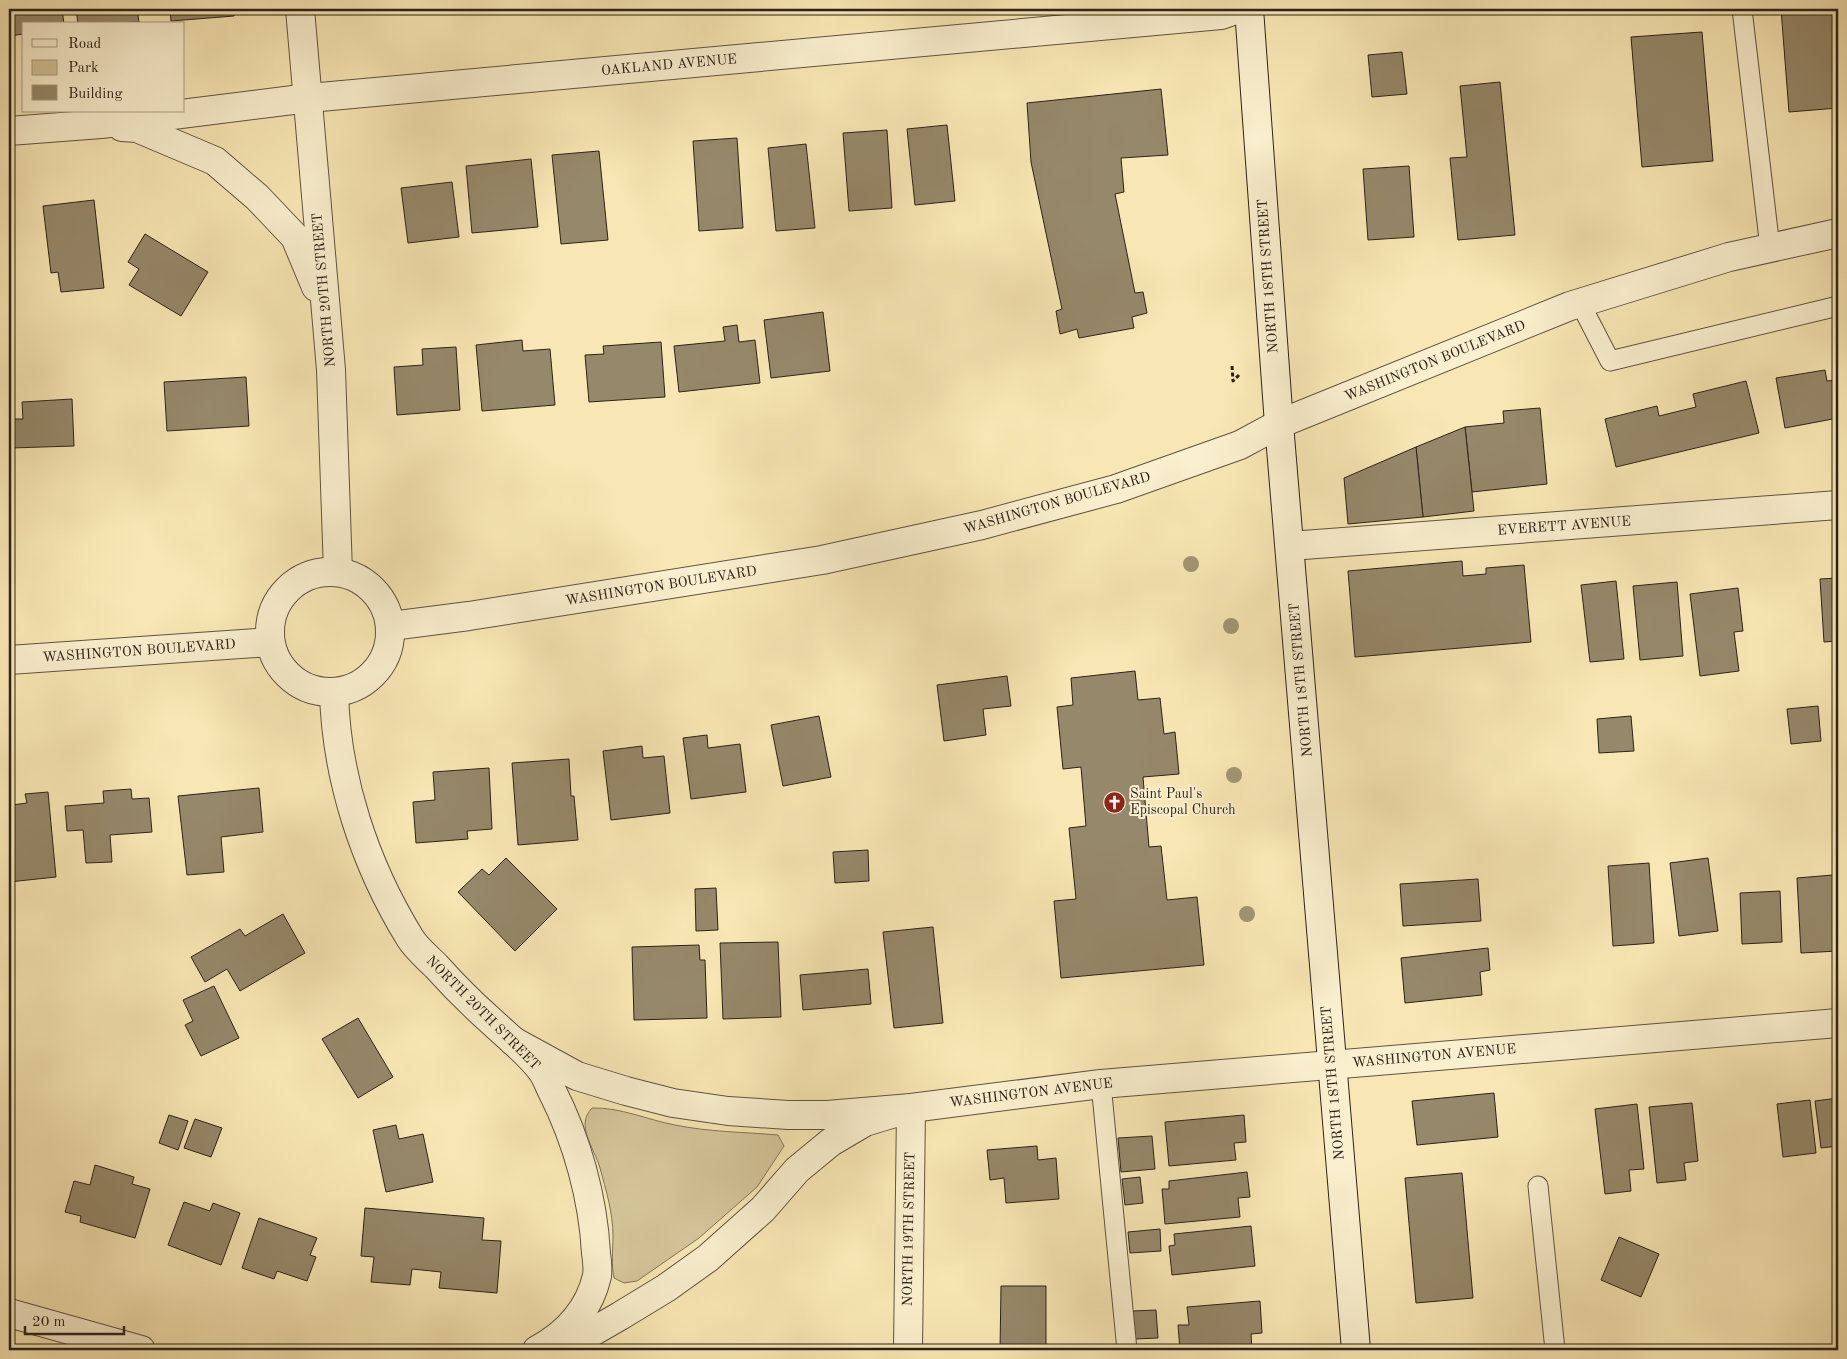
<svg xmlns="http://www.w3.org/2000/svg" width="1847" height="1359" font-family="'Old Standard TT',serif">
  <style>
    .green { fill: #d5c69a; stroke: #80745a }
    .building { fill: #96886a; stroke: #2b2219 }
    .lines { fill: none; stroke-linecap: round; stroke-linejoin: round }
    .service-casing { stroke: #5e5340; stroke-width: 21 }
    .minor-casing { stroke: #5e5340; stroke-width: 30 }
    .tertiary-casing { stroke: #5e5340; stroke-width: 30 }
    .secondary-casing { stroke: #2b2219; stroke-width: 30 }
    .path { stroke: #2b2219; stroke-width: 3; stroke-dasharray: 4 2.5; stroke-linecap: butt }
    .service { stroke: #faefce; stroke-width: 19 }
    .minor { stroke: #faefce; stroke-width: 28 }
    .tertiary { stroke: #faefce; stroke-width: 28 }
    .secondary { stroke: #faefce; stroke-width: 28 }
    .tree { fill: #a39674 }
    .labels { text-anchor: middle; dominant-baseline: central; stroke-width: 4; stroke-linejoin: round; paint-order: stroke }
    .street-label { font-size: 14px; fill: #2b2219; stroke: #faefce }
    .poi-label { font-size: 14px; fill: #2b2219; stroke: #faefce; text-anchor: start }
  </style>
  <rect width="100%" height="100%" fill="#f8e7b4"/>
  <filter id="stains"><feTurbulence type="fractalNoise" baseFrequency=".004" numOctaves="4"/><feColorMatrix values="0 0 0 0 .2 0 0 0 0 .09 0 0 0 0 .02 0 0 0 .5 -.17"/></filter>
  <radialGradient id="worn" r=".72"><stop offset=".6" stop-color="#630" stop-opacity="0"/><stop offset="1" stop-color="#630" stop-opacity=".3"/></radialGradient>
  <!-- green -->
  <path class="green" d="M592,1108c28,-1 56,12 83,17 34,7 69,7 103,10l6,11 -27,41 -58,51 -62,43 -13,2 -10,-5c-3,-14 -1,-27 -1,-42 0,-23 -7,-46 -13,-68 -6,-21 -25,-42 -8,-60z"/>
  <!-- building -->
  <g class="building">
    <path d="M9,9h53l2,15h-40v10l-15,2z"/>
    <path d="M76,9h61l2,13 -61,2z"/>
    <path d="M170,9h64v7l-63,5z"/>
    <path d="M1781,9h57v99l-49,4z"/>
    <path d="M1702,32l11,129 -71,6 -11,-130z"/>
    <path d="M1402,52l5,42 -35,3 -4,-42z"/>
    <path d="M1500,82l15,153 -57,5 -8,-82 17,-1 -7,-71z"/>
    <path d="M1161,89l7,66 -47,3 3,34 -9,2 20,99 8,-1 4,21 -15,4 2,11 -55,10 -2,-9 -17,5 -4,-23 6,-2 -31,-147 -4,-59z"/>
    <path d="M947,125l8,76 -40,4 -8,-76z"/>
    <path d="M887,130l5,78 -43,3 -6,-78z"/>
    <path d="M737,138l6,90 -44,3 -6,-90z"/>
    <path d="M806,144l9,84 -39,3 -8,-83z"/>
    <path d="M599,151l9,89 -47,4 -9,-89z"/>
    <path d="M531,159l7,68 -66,6 -6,-67z"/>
    <path d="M1409,166l5,71 -46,3 -5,-71z"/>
    <path d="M452,182l7,55 -51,6 -7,-55z"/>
    <path d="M94,200l10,88 -43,4 -3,-20 -7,1 -8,-67z"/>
    <path d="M145,234l63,38 -27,44 -52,-31 10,-16 -11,-7z"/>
    <path d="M823,312l7,59 -59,7 -7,-58z"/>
    <path d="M737,325l2,17 16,-2 5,43 -81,9 -5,-46 51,-5 -2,-14z"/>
    <path d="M522,340l1,11 27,-2 5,56 -73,6 -6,-66z"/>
    <path d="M661,342l4,55 -76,5 -4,-47 19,-1 -1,-8z"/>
    <path d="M456,347l4,63 -63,5 -3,-48 29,-2 -1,-16z"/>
    <path d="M1825,370l2,11 11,-1v38l-53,10 -9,-50z"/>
    <path d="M246,377l3,49 -82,5 -3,-49z"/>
    <path d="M1746,381l13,52 -143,34 -11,-48 52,-13 2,10 37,-9 -3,-13z"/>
    <path d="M72,399l2,47 -63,2 -2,-29h14l-1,-17z"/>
    <path d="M1540,408l7,76 -75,8 -7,-65 39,-4 -1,-12z"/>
    <path d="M1465,427l9,84 -51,6 -7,-70z"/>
    <path d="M1416,447l7,70 -75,7 -4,-46z"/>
    <path d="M1462,561l1,15 23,-2v-6l38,-3 7,77 -176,15 -7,-86z"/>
    <path d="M1838,578v63l-14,1 -4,-63z"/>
    <path d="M1616,581l8,78 -34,3 -9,-77z"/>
    <path d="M1677,582l6,74 -43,4 -7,-74z"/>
    <path d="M1738,588l5,43 -9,1 5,39 -39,5 -10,-82z"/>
    <path d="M1135,671l3,29 22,-2 4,36 11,-2 4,42 -36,3 6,70 12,-1 6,54 30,-3 7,68 -143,13 -7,-77 22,-2 -7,-71 17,-2 -5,-59 -18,2 -6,-62 16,-2 -2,-27z"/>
    <path d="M1007,676l4,30 -28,3 3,26 -42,6 -7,-56z"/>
    <path d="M1818,706l3,35 -30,3 -4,-35z"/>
    <path d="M819,716l12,61 -48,9 -12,-61z"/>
    <path d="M1631,716l3,35 -35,2 -2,-34z"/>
    <path d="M707,735l1,13 32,-4 6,48 -55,7 -8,-61z"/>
    <path d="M642,746l1,12 21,-2 6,57 -59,7 -8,-69z"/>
    <path d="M569,759l2,37h3l4,44 -60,5 -6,-82z"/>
    <path d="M489,768l3,61 -25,2 1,8 -52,4 -3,-41 22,-2 -2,-28z"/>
    <path d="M259,788l4,44 -42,5 3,35 -37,3 -9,-79z"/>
    <path d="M131,789l1,10 17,-1 3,34 -42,3 2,27 -26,1 -3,-33 -16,1 -2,-25 39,-3 -1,-12z"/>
    <path d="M48,792l8,85 -47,5v-71h3v-6l15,-2 -2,-9z"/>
    <path d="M868,850l1,31 -34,2 -2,-31z"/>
    <path d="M506,858l51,51 -42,42 -57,-59 24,-23 7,6z"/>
    <path d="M1708,858l10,73 -39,5 -9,-73z"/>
    <path d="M1649,863l5,80 -41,3 -5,-80z"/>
    <path d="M1833,875l5,76 -37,2 -4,-75z"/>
    <path d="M1478,879l3,42 -78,5 -3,-42z"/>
    <path d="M716,888l2,42 -22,1 -1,-42z"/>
    <path d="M1780,891l2,51 -40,2 -2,-51z"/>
    <path d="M283,914l22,39 -65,38 -13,-22 -22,13 -14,-25 49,-28 5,7z"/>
    <path d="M933,927l10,96 -49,5 -11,-96z"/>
    <path d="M778,942l3,75 -58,2 -3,-76z"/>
    <path d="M699,945l1,15h5l2,58 -73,2 -2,-73z"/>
    <path d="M1488,948l2,22 -10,2 2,23 -77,8 -4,-45z"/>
    <path d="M868,969l3,35 -68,6 -3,-35z"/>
    <path d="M214,986l25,52 -38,18 -16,-31 8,-4 -10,-21z"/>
    <path d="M358,1018l35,59 -35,21 -36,-59z"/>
    <path d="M1494,1093l4,44 -81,8 -5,-44z"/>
    <path d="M1838,1098v48l-17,2 -6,-47z"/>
    <path d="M1810,1100l6,53 -33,4 -6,-53z"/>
    <path d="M1692,1103l6,58 -14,2 2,17 -29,3 -8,-76z"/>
    <path d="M1637,1104l7,65 -15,1 2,21 -26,3 -10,-85z"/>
    <path d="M169,1115l19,6 -10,29 -19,-7z"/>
    <path d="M1244,1115l2,27 -12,1 2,17 -67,6 -4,-44z"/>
    <path d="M195,1119l27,9 -11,29 -27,-9z"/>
    <path d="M396,1125l3,14 24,-5 10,48 -47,10 -13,-62z"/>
    <path d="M1152,1136l3,33 -34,3 -3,-34z"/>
    <path d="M1037,1146l1,14 18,-2 3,41 -53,4 -2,-25 -14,2 -3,-30z"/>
    <path d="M95,1165l39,12 -2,7 18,5 -15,49 -55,-16 1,-6 -16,-4 9,-31 16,4z"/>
    <path d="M1247,1172l3,25 -12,1 2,19 -75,7 -3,-35h7v-8z"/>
    <path d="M1462,1173l11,125 -57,5 -11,-125z"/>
    <path d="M1140,1177l3,26 -18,2 -3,-26z"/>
    <path d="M184,1202l26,9 3,-8 27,10 -19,52 -53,-20z"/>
    <path d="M365,1208l119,10 -2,22 19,1 -4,52 -58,-5 2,-16 -29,-3 -2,16 -39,-3 3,-25 -13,-1z"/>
    <path d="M259,1218l58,20 -7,17 6,2 -9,24 -30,-10 -3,8 -32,-11z"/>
    <path d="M1251,1226l4,40 -83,9 -3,-29 6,-1 -1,-11z"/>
    <path d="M1160,1229l1,22 -31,2 -2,-21z"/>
    <path d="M1619,1237l40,17 -18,43 -40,-17z"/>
    <path d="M1001,1286h45v64h-46z"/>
    <path d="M1260,1301l2,32 -11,1 1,16h-26l-1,-3 -45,3 -2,-25h11l-2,-18z"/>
    <path d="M1156,1310l2,28 -23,1 -2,-28z"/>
  </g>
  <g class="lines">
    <defs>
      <g id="service">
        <path d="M1742,9l28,239"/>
        <path d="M1580,303l30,58 228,-55"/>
        <path d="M1101,1084l26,266"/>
        <path d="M1538,1186l17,164"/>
      </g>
      <g id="minor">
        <path d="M300,9l31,361 7,202"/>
        <path d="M122,127l15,1 78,33 42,36 38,40 21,50"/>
        <path d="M9,131l92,-7 208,-26 912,-83 17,-6"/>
        <path d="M1290,546l548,-41"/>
        <path d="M334,692c2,86 31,173 76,246 6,10 17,19 26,28 17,19 35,37 54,54 17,16 38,32 52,51 4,6 7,14 10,20 25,49 41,107 44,162 1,7 2,16 1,23 -8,34 -30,58 -60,74"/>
        <path d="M513,1041l64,35 49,15 47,12 55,8 60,4h39l84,-7 190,-24 737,-61"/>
        <path d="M9,1313l132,37"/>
        <path d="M557,1348l18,-6 45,-26 46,-28 42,-30 55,-49 34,-39 34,-28 34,-20 46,-14 -3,242"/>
      </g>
      <g id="tertiary">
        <circle cx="330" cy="632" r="60"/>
        <path d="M391,626l78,-10 353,-56 160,-35 134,-36 124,-44 39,-21 291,-118 159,-49 109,-24"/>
        <path d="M9,660l261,-18"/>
      </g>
      <path id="secondary" d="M1249,9l30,415 77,926"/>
    </defs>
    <!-- service casing -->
    <use href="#service" class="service-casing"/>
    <!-- minor casing -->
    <use href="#minor" class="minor-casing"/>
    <!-- tertiary casing -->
    <use href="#tertiary" class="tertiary-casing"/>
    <!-- secondary casing -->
    <use href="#secondary" class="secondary-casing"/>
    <!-- path -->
    <path class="path" d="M1232,366l1,15 6,-6"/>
    <!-- service -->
    <use href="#service" class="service"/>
    <!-- minor -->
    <use href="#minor" class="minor"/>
    <!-- tertiary -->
    <use href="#tertiary" class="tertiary"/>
    <!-- secondary -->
    <use href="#secondary" class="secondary"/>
  </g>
  <!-- trees -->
  <g class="tree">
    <circle cx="1191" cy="564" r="8"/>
    <circle cx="1231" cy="626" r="8"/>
    <circle cx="1234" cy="775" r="8"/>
    <circle cx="1247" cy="914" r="8"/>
  </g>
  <!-- icons -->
  <defs>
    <symbol id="church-disc" viewBox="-11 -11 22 22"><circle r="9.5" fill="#8f2418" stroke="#faefce"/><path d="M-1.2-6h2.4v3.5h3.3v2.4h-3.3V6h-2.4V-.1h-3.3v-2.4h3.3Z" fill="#fff"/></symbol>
  </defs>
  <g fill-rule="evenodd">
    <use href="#church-disc" x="1102" y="790" width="25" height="25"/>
  </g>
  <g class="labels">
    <!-- street labels -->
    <g class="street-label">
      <text transform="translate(669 65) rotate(-5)">OAKLAND AVENUE</text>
      <text transform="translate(1268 276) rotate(-94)">NORTH 18TH STREET</text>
      <text transform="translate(324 290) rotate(-95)">NORTH 20TH STREET</text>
      <text transform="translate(1435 361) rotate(-22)">WASHINGTON BOULEVARD</text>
      <text transform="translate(1057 503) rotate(-16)">WASHINGTON BOULEVARD</text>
      <text transform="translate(1564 526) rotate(-4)">EVERETT AVENUE</text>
      <text transform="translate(661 586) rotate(-9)">WASHINGTON BOULEVARD</text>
      <text transform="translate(139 651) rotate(-4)">WASHINGTON BOULEVARD</text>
      <text transform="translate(1301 680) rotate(-95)">NORTH 18TH STREET</text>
      <text transform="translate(483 1013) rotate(45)">NORTH 20TH STREET</text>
      <text transform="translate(1434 1056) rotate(-5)">WASHINGTON AVENUE</text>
      <text transform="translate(1333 1083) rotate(-95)">NORTH 18TH STREET</text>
      <text transform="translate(1031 1093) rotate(-7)">WASHINGTON AVENUE</text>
      <text transform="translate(909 1229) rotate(-89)">NORTH 19TH STREET</text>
    </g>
    <!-- poi labels -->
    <g class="poi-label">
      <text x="1130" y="794">Saint Paul's<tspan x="1130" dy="16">Episcopal Church</tspan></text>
    </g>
  </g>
  <!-- margin -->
  <rect width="1847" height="1359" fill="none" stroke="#f8e7b4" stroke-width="30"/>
  <rect x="10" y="10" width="1827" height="1339" fill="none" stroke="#2b2219" stroke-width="2.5"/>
  <rect x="15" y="15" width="1817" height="1329" fill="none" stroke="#2b2219"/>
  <!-- legend -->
  <rect x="22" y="22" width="162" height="90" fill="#faefce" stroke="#a79d86"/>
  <rect x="32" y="39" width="25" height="8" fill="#faefce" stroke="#a79d86"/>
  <text x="68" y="48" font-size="15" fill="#2b2219">Road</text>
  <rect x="32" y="60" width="25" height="15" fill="#d5c69a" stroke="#a79d86"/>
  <text x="68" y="72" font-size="15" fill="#2b2219">Park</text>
  <rect x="32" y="85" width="25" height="15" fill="#96886a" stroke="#a79d86"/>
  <text x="68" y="98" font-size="15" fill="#2b2219">Building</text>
  <!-- scale -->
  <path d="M25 1326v8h99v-8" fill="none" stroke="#2b2219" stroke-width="2.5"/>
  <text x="32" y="1326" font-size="15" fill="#2b2219" stroke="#faefce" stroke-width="4" paint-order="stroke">20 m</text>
  <rect width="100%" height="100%" filter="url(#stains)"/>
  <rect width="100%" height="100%" fill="url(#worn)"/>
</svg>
